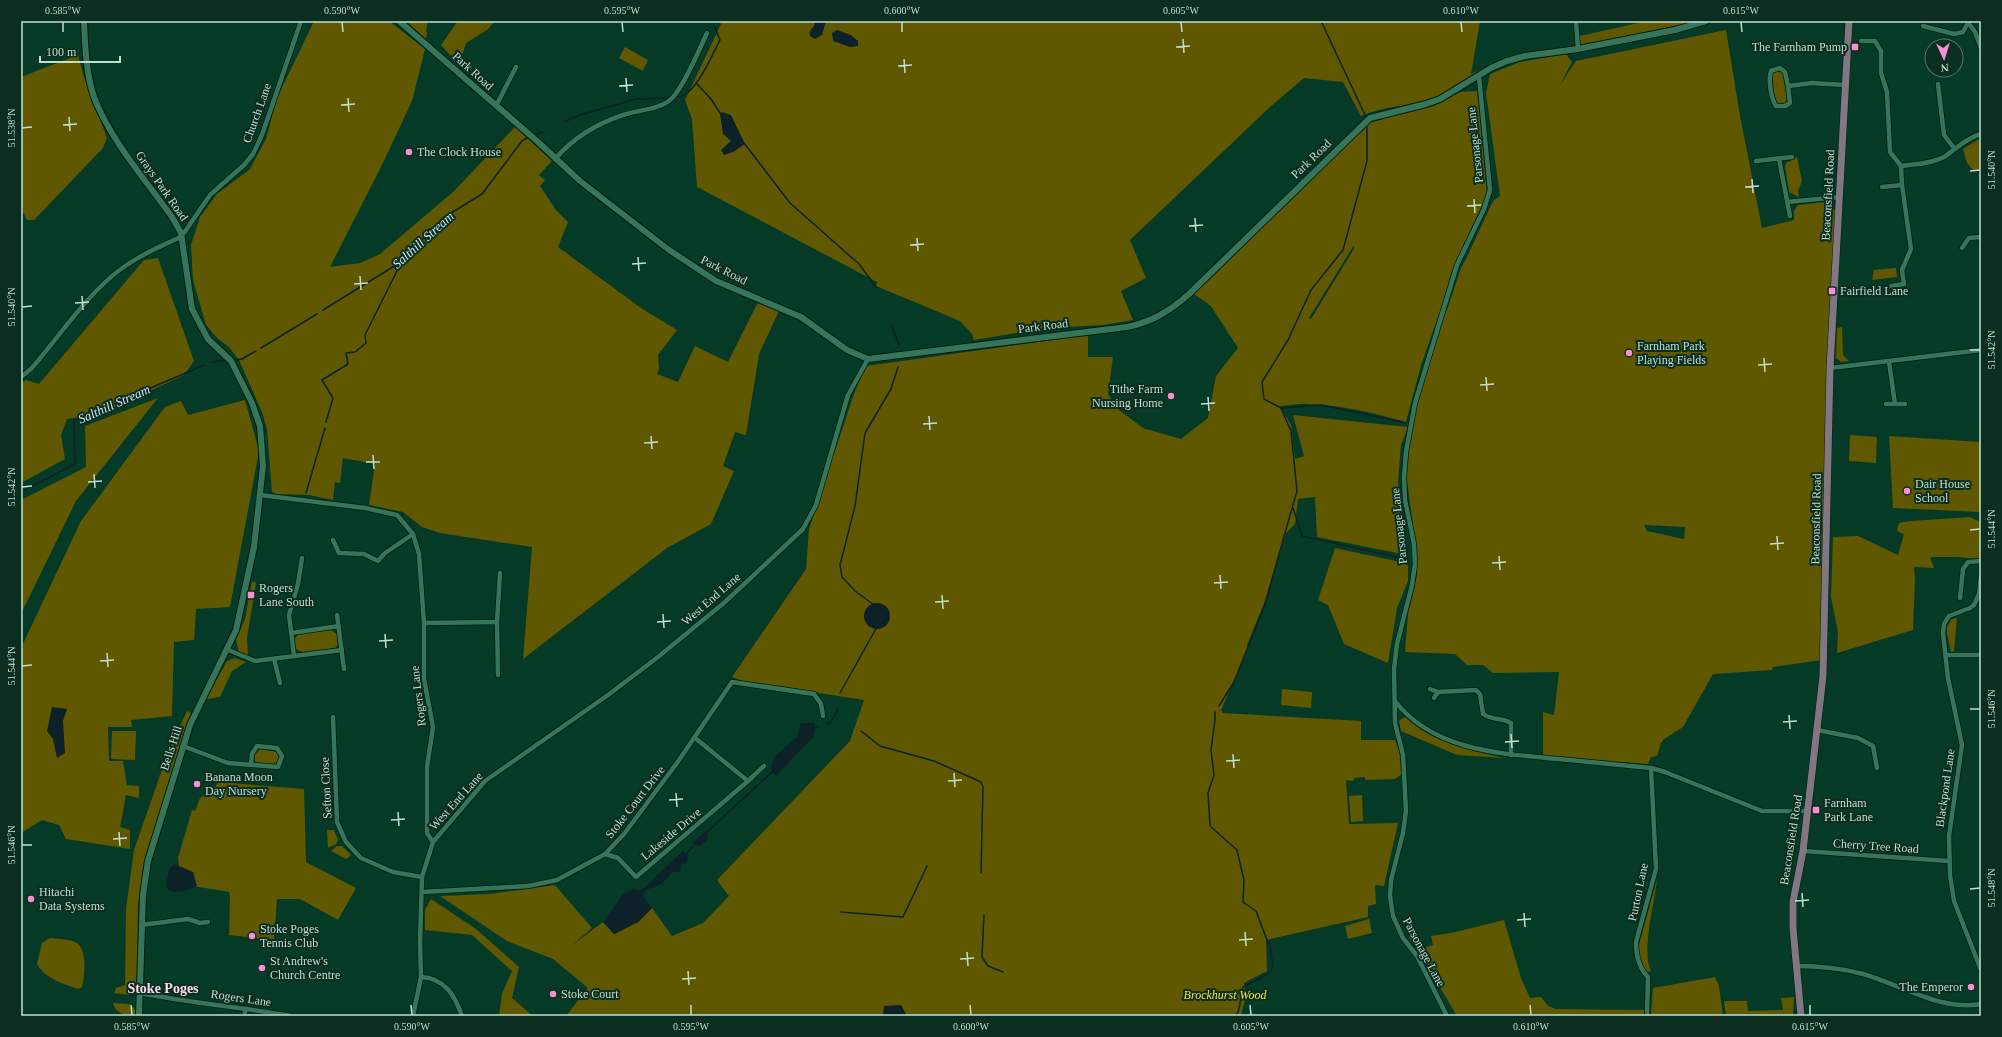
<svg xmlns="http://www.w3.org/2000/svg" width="2002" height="1037" font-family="Georgia,serif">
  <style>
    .green { fill: #605800; fill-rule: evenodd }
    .water { fill: #0d2128 }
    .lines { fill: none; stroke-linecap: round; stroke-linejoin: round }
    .stream { stroke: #0d2128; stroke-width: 1.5 }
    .street-casing { stroke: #001f12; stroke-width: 6 }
    .secondary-casing { stroke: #001f12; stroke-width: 8 }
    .primary-casing { stroke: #001f12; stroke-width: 8 }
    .street { stroke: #367559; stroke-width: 4.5 }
    .secondary { stroke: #367559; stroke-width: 6 }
    .primary { stroke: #827681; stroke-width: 7 }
    .ticks { fill: none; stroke: #c0dfcf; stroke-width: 1.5 }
    .poi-dot { fill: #f690d0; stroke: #0c2e20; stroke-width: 1.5 }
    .labels { text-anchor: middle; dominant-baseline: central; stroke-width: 4; stroke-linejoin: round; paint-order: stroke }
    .poi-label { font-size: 12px; fill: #c0dfcf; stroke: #0c2e20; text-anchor: start }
    .street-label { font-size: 12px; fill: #c0dfcf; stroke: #0c2e20 }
    .park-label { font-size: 12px; font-style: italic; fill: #f4e236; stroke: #0c2e20 }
    .water-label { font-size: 13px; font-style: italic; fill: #cae8f3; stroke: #0c2e20 }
    .quarter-label { font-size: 14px; font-weight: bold; fill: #f7d9ea; stroke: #0c2e20 }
    .neatline { fill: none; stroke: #c0dfcf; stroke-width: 1.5 }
    .ticks-label { font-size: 10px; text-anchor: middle; fill: #c0dfcf }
  </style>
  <rect width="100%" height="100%" fill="#053a27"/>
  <!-- green -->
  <g class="green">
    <path d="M314,21h75l36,28 -13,52 -30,64 -52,102 30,-4 20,-9 73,-62 62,-65 37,34 -13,14 6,5 -5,6 16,24 12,12 -10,25 83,61 36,22 -19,25 1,14 -2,5 21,8 17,-36 33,16 30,-60 21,9 -20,43 -13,81 -11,-3 -12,34 11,5 -23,53 -44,24 -144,111 9,-112 -92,-14 -18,-6 -19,-15 -34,-7 6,-41 -32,-6 -3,25 -5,-1 -2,18 -24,-5 -32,-1 -5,-2 -5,-63 -5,-17 -23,-52 -10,-13 -12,-9 -11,-13 -13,-45 -2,-35 9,-28 17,-23 33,-25 16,-30 11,-41z"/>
    <path d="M406,21h22l-2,10 1,2 -1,6z"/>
    <path d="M458,21h37l-8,9 -21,13 -7,22 -18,-20z"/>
    <path d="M719,21h761l-9,53 15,-7c-20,14 -41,28 -65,35 -22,5 -39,5 -60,14l-18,-34 -39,-4 -34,29 -140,133 16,38 -25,13 12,29 -30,5 -57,3 -72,12 -2,-6 -12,-13 -84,-35 1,-4 -180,-95 -5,-68 -7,-19 36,-76z"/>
    <path d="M1647,21h50l-113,25 -4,-3v-7z"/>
    <path d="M1726,30l14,86 22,112 32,-8v-9l4,-6 28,-3 5,8 5,-1 -15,451 -48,7 -1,3 -59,4 -30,53 -19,12 -3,4 -4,13 -6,1 -3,7 -105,-8v-44l11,3 5,-43 -66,1 -10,-8h-16l-12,-11 -50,-2 3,-38 9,-38v-22l-10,-73v-28l10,-51 20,-70 11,-25 13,-39 5,-9 27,-58 7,-5 -14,-103 4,-19 30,-12 46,-8 6,8 -12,23 16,-24zM1644,525l41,2 -1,12 -37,-8z"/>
    <path d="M625,47l23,13 -5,11 -24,-13z"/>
    <path d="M78,55l6,22 23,61 -4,10 -69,72h-7l-4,-8 -2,2v-137z"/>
    <path d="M1779,70l4,4 4,26 -4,5h-5l-3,-3 -3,-26 1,-4z"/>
    <path d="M1477,91l10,103 -36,79 -8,30 -22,62 -15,57c-32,-9 -65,-17 -98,-18 -9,-1 -19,2 -28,2l11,19 4,34 9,-3 -11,-41 115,12 -7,18 -3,37 10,82v17l-11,27 -9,55 -44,-19 -16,-39 -10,-5 17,-52 65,14 2,-8 -85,-17 -2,-40 -17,2 -3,25 -9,9 -19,63 -20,49 1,4 -27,61 2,3 138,8v19h34l4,10 3,24 -7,5 -30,1v-3l-10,1 -2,3 -7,-1 3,44 49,-1 -14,63 -9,-1 1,19 -8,2v11l-102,23 1,31 -23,12 2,12 -5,21h-675l22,-28 -35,-29 -46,-18 -67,-45 50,-2 65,-9 37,43 -21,18 32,-24 12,12 23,-12 14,-14 20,28 31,-13 26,-27 -12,-16 133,-139 14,-41 -121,-19 -11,-4 74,-108 3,-40 11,-33 11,-39 5,-9 18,-54 12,-28 222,-31v22h25l-5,37 11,16 24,18 38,11 27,-21 8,-42 22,-28 -27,-42 -17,-12 168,-165 10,-7 9,-2 7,-5 43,-8 29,-15zM1354,245v4l-43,70 -2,-1z"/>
    <path d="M1981,138v32h-8l-6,-7 -4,-14z"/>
    <path d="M1797,157l5,24 -4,10 1,6 -10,-5 -4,-26 2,-4 4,-1 -1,-3z"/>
    <path d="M158,258l36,103 -10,14 -81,38 -36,6 -6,16 4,24 -44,24v-100l5,-3 13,4 105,-124z"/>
    <path d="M1896,268l1,9 -25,3 2,-10z"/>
    <path d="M1842,327l1,28 6,6 -8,1 -5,-4 1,-30z"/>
    <path d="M158,398l-82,103 -55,113v-114l65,-33 -1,-41z"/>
    <path d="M245,400l14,51 -29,156 -34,2 -2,31 -20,2 -2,74 -41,4 1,7h-24l1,34h14l4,24 12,1v12l-13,-3 -6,32 10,3v19l-64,-10 -7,-14 -17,-5 -21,13v-185l60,-127 84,-114 16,-6 7,14z"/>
    <path d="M1850,435l27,2 -1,26 -27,-2z"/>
    <path d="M1889,436l92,6v70l-88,-4z"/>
    <path d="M1970,517l11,5 -1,37 -24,-2h-26l4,11 -20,-1 1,12 -2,51 -76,23 1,-21 -7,-35 2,-60 25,-1 40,19 6,-21 -7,-3 2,-8 12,-2z"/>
    <path d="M252,581l4,2 -9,55 1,18 -9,-4 -3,-12 9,-21z"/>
    <path d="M1957,617l-3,34 -3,1 -4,-19v-6l4,-7z"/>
    <path d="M331,630l7,5 1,7 -4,7 -31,4 -8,-4 -2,-10 5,-5z"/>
    <path d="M235,658l11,4 -14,9 -12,26 -14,2 21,-38z"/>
    <path d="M1282,689l30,3 -1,16 -30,-3z"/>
    <path d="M187,711l4,2 -47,148 -6,44 -1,79 -1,8 -6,3 -16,-2 2,-5 9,-3 1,-76 8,-59 36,-103z"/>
    <path d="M1405,717c26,25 65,33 99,41l-47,-3 -56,-24 -2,-10z"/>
    <path d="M112,731h24l-1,29 -24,-1z"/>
    <path d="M260,749l17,3 2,6 -3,6h-18l-3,-3 -1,-6z"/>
    <path d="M219,782l85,7 2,73 50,26 -18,32 -38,-21h-23l-3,41 -45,-5 1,-39 -1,-4 -48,-8 -3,-26 14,-48 3,1 5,-13 16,-12z"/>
    <path d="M1362,795l1,26 -12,1 -2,-26z"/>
    <path d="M327,830h7l4,10 -2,4 -8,4z"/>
    <path d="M337,846h5l9,9 -5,4 -15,-8z"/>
    <path d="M1657,879c-2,23 -16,71 -6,92l-6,2 -8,-21z"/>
    <path d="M431,899l45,30 43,38 -7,31 21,18h-34l3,-22 10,-23 -40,-36 -47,-5v-20z"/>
    <path d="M1369,919l3,14 -24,6 -3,-13z"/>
    <path d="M1504,920l17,58 9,20 11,-1 7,9 8,3 89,1 -1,6h-187c-13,-23 -27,-43 -40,-66l16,-5 -2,-9 20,-3z"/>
    <path d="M50,938c8,1 22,1 28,6 9,8 7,32 4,43l-4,2c-16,-6 -32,-10 -41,-25l5,-21z"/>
    <path d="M1715,977l4,9 4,30h-72l2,-28z"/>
    <path d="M1794,997l-1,19h-67l-2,-15h23l1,10 35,-1 -2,-12z"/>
    <path d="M113,1003l16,1 6,5v7c-10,0 -20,-3 -22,-13z"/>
  </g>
  <!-- water -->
  <g class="water">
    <path d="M815,21h11l-4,14 -7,4 -5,-3c-1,-5 1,-7 4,-10z"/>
    <path d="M837,30l14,5 7,6v5l-8,1 -17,-6 -1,-8z"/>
    <path d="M722,112l9,3 14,29 -12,8 -9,3 -3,-5 10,-9 -8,-7 -3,-20z"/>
    <circle cx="877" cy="616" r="13"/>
    <path d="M52,707l15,2 -4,12 2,32 -8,5 -4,-19 -6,-8z"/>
    <path d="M801,723h14l-1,13 -38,40 -5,-7 2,-11 24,-21z"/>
    <path d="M707,830l1,10 -8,6 -8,-3z"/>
    <path d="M683,851l6,5 -3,7 -5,1 -1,8h-8c-3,4 -7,9 -11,12 -7,5 -15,2 -18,12l9,12 -14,14 -24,12 -11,-12 20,-28 11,-5 3,2 7,-3z"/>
    <path d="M174,864l19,8 4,14c-9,5 -35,13 -30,-6 2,-7 0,-10 7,-16z"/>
    <path d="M901,1005l6,11 -24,-1 1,-9z"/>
  </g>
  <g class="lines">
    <!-- stream -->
    <g class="stream">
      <path d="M1321,21l45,96"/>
      <path d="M697,84l14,15 11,17"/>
      <path d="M678,97c18,-2 34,-42 42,-57l-6,-15"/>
      <path d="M564,122l16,-7 56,-16 31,-1"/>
      <path d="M537,134l5,-2"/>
      <path d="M744,143l46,60 69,61 17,23"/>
      <path d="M323,310l78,-48 42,-44 39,-24 40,-53 5,-3"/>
      <path d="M892,326l7,19"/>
      <path d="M261,348l56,-34"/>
      <path d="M235,360l7,-1 14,-8"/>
      <path d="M213,362l11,-2"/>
      <path d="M1281,408l40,-3 82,17"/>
      <path d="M326,422l7,-24 -11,-18 26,-16 -2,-11 9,-1 11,-9 -1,-8 36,-72"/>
      <path d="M21,492l54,-28 -1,-43 130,-56"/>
      <path d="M306,493l19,-65"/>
      <path d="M1293,508l9,28 100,22"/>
      <path d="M874,605l-19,-14 -13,-14 -2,-12 15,-59 10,-73 26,-44 7,-22"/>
      <path d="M840,693l37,-66"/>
      <path d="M1219,706l15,-24 30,-75 33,-116 -6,-60 -10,-23 -17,-9 -2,-17 26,-42 23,-50 32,-40 24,-89v-34"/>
      <path d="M1215,712v8l-4,30 3,25 -6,18 2,33 27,24 7,30 -1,22 13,9 14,37 3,17 -3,8 -27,14c-5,13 0,16 -7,29"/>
      <path d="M827,724l4,-2 7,-13"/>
      <path d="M814,728l4,-1"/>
      <path d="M861,731l19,15 54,15 47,21 2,5 -2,86"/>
      <path d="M707,832l66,-61"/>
      <path d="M685,855l9,-10"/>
      <path d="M841,912l62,5 24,-51"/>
      <path d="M984,915l-2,42 6,9 15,6"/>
    </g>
    <defs>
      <g id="street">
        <path d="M1576,21l2,28"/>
        <path d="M1967,21l8,11 6,16"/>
        <path d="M1923,26l31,8 9,-2 6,-11"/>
        <path d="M1861,41h14l6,10v22l6,19 3,60 11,14c14,-2 30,-2 43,-9 12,-8 22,-19 37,-23"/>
        <path d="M1938,84l6,51 10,13"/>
        <path d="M1788,86l-3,-14 -5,-4 -9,3c-3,10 0,27 5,35h9l5,-3 -2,-17 24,-3 33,2"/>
        <path d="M496,106l20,-39"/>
        <path d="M555,159c19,-22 41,-35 68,-44 15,-5 35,-5 47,-15 12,-9 30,-52 37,-67"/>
        <path d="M1779,159l11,57"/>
        <path d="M1756,161l36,-4"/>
        <path d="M1882,187l20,-2 -1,-19"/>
        <path d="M1787,202l52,-5"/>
        <path d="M181,233h3l26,-38 34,-30 9,-11 9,-19 39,-114"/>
        <path d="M1962,248l7,-10 12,-1"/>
        <path d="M1891,286l13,-2 -2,-14 9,-21 -9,-64"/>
        <path d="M1889,362l6,42"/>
        <path d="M1830,368l151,-18"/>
        <path d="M21,377l10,-8c27,-31 57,-76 90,-100 19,-14 40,-23 60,-32"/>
        <path d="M1886,404h19"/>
        <path d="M260,495l105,13 32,7 16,19 6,20 5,69v56l9,48 -6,40v66l6,9 -11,35 -2,65 1,35 -8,39"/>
        <path d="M333,540l6,13 25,1 14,7 7,-8 28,-19"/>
        <path d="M1981,576l-2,18 -5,11 -4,3 -21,8 -5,8 -1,9 5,45 14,67 -13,91 1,39 4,26 27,69"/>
        <path d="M1960,598l3,-29 5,-7 13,-1"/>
        <path d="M337,615l7,54"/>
        <path d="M424,623l73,-1"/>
        <path d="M291,633l48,-7"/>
        <path d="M226,649l29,12 87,-11"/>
        <path d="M1945,655h36"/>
        <path d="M294,656l-5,-41 9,-31 4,-26"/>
        <path d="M274,659l6,24"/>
        <path d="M498,675l-1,-53 3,-49"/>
        <path d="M1430,689l8,3 38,-2 4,4 3,20c10,7 19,3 28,9v32"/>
        <path d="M1434,698l4,-6"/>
        <path d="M1395,701c38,50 107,53 164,58 31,3 61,6 92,9l14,4 97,39h45"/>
        <path d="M333,717l4,105 9,20 15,16 32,14 29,5"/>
        <path d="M1817,730l41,8 15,8 4,22"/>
        <path d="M183,746l45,17 50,4 4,-11 -5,-8 -20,-2 -5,8 -1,10"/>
        <path d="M748,781l16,-15"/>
        <path d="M433,842l52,-61 123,-86 50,-38 67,-55 78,-73 13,-24 32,-110 20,-36"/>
        <path d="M1803,851l146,10"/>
        <path d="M605,854l13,4 18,19 112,-96 -53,-43"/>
        <path d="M422,892l106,-6 29,-6 48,-26 19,-20 53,-71 55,-81 82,12 7,10 2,12"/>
        <path d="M141,925l47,-6 12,4 8,-1"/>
        <path d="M1796,966c23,0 45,2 67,8 39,11 76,37 118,30"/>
        <path d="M421,977c24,1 34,19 41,39"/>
        <path d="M140,993c50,10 101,14 151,23"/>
        <path d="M244,1016l2,-7"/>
        <path d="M1447,1016l-30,-60 -14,-18 -10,-22 -3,-20 1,-16 12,-47 3,-22 -3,-56 -8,-32 -1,-54 3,-25 15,-59 3,-21 -1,-20 -9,-44 -1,-23 2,-25 9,-49 42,-138 27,-56 6,-19 -11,-113"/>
        <path d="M1647,1016l1,-39c-10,-10 -12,-22 -12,-35l20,-73 -5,-101"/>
      </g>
      <g id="secondary">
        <path d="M84,21c1,25 2,52 10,76 17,44 51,82 78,120l9,16 11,76 16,30 23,22 21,42 8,23 3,40 -9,81 -18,83 -46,95 -42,136 -5,34 -4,121"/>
        <path d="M399,21l138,120 43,40 89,69 47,31 85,36 46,33 21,9 259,-32c25,-5 43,-16 62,-33l181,-176 56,-14 14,-5 51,-31 16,-7 18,-5 53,-7 97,-19 31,-9"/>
      </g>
      <path id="primary" d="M1801,1016l-8,-88v-26l10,-51 20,-175 7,-308 19,-347"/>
    </defs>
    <!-- street casing -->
    <use href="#street" class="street-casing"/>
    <!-- secondary casing -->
    <use href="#secondary" class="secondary-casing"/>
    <!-- primary casing -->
    <use href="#primary" class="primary-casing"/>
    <!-- street -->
    <use href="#street" class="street"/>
    <!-- secondary -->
    <use href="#secondary" class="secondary"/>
    <!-- primary -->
    <use href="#primary" class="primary"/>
  </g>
  <!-- ticks -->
  <path class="ticks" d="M63,22v10M342,22l1,10M622,22l1,10M902,22v10M1181,22l1,10M1461,22l1,10M1741,22l1,10M1183,39l1,14M1176,47l14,-1M904,59l1,14M898,66l14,-1M626,78l1,14M619,86l14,-1M348,98l1,14M341,105l14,-1M69,117l1,14M63,125l14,-1M22,128l10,-1M1970,171l10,-1M1752,179l1,14M1745,187l14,-1M1474,199l1,14M1467,206l14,-1M1195,218l1,14M1189,226l14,-1M917,238l1,13M910,245l14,-1M638,257l1,14M632,264l14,-1M360,276l1,14M354,284l14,-1M82,296l1,14M75,303l14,-1M22,307l10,-1M1970,350h10M1764,358l1,14M1758,365l14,-1M1486,377l1,14M1480,385l14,-1M1208,397l1,14M1201,404l14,-1M929,416l1,14M923,424l14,-1M651,436l1,13M644,443l14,-1M373,455l1,14M366,462h14M94,474l1,14M88,482l14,-1M22,487l10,-1M1970,530l10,-1M1777,536l1,14M1770,544l14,-1M1499,556l1,14M1492,563l14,-1M1220,575l1,14M1214,583l14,-1M942,595l1,14M935,602l14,-1M663,614l1,14M657,622l14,-1M385,634l1,14M379,641l14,-1M107,653l1,14M100,661l14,-1M22,666l10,-1M1970,709h10M1789,715l1,14M1783,722l14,-1M1511,734l1,14M1505,742l14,-1M1233,754l1,14M1226,761l14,-1M954,773l1,14M948,781l14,-1M676,793l1,14M669,800l14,-1M398,812l1,14M391,820l14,-1M119,832l1,14M113,839l14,-1M22,845h10M1970,889l10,-1M1802,893l1,14M1795,901l14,-1M1524,913l1,14M1517,920l14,-1M1245,932l1,14M1239,940l14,-1M967,952l1,14M960,959l14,-1M688,971l1,14M682,979l14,-1M131,1005l1,10M411,1005l1,10M691,1005v10M970,1005l1,10M1250,1005l1,10M1530,1005l1,10M1810,1005v10"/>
  <!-- markers -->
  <g class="poi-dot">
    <rect x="1851" y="43" width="8" height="8" rx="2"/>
    <circle cx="409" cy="152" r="4"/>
    <rect x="1828" y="287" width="8" height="8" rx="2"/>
    <circle cx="1629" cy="353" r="4"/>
    <circle cx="1171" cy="396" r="4"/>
    <circle cx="1907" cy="491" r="4"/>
    <rect x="247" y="591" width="8" height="8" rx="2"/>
    <circle cx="197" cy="784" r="4"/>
    <rect x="1812" y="806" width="8" height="8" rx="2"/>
    <circle cx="31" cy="899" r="4"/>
    <circle cx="252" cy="936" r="4"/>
    <circle cx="262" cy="968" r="4"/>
    <circle cx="1971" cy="987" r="4"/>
    <circle cx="553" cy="994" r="4"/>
  </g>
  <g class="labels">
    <!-- poi labels -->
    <g class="poi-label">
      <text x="1847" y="47" text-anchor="end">The Farnham Pump</text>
      <text x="417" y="152">The Clock House</text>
      <text x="1840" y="291">Fairfield Lane</text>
      <text x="1637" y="346">Farnham Park<tspan x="1637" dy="14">Playing Fields</tspan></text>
      <text x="1163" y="389" text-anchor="end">Tithe Farm<tspan x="1163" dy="14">Nursing Home</tspan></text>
      <text x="1915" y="484">Dair House<tspan x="1915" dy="14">School</tspan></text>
      <text x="259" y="588">Rogers<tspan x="259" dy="14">Lane South</tspan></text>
      <text x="205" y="777">Banana Moon<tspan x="205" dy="14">Day Nursery</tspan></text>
      <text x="1824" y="803">Farnham<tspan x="1824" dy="14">Park Lane</tspan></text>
      <text x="39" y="892">Hitachi<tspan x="39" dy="14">Data Systems</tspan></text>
      <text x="260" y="929">Stoke Poges<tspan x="260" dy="14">Tennis Club</tspan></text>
      <text x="270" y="961">St Andrew's<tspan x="270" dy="14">Church Centre</tspan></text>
      <text x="1963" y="987" text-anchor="end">The Emperor</text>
      <text x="561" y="994">Stoke Court</text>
    </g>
    <!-- street labels -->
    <g class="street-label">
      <text transform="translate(473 71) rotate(42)">Park Road</text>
      <text transform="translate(257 113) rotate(-70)">Church Lane</text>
      <text transform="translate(1475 145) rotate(-96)">Parsonage Lane</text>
      <text transform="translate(1311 159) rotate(-44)">Park Road</text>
      <text transform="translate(162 186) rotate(55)">Grays Park Road</text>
      <text transform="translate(1828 195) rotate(-87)">Beaconsfield Road</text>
      <text transform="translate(724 270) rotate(27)">Park Road</text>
      <text transform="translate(1043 326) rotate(-7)">Park Road</text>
      <text transform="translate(1816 519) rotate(-89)">Beaconsfield Road</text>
      <text transform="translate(1399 526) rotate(-96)">Parsonage Lane</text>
      <text transform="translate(711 599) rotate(-41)">West End Lane</text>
      <text transform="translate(418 696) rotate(-97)">Rogers Lane</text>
      <text transform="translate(171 748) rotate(-72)">Bells Hill</text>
      <text transform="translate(326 788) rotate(-93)">Sefton Close</text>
      <text transform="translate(1945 788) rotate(-82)">Blackpond Lane</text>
      <text transform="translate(456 801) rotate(-48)">West End Lane</text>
      <text transform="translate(635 802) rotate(-52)">Stoke Court Drive</text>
      <text transform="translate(671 834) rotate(-40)">Lakeside Drive</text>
      <text transform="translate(1791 840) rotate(-81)">Beaconsfield Road</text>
      <text transform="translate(1876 846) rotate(4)">Cherry Tree Road</text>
      <text transform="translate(1638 892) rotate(-78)">Purton Lane</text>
      <text transform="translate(1424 952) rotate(62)">Parsonage Lane</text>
      <text transform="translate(241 998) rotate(8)">Rogers Lane</text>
    </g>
    <!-- park labels -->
    <g class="park-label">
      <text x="1225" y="995">Brockhurst Wood</text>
    </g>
    <!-- water labels -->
    <g class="water-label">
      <text transform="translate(423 240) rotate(-42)">Salthill Stream</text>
      <text transform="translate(114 404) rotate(-24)">Salthill Stream</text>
    </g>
    <!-- quarter labels -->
    <g class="quarter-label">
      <text x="163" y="988">Stoke Poges</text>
    </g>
  </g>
  <!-- border -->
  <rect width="2002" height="1037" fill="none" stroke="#0c2e20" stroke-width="44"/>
  <!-- north arrow -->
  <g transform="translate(1944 58) rotate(176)"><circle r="19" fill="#0c2e20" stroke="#547566"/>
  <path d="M0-3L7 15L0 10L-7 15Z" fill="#f690d0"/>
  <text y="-6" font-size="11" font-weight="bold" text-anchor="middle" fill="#c0dfcf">N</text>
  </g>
  <!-- scale -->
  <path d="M40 56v6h80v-6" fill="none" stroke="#c0dfcf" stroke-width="2"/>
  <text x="46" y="56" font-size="12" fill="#c0dfcf" stroke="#0c2e20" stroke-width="3" paint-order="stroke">100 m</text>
  <rect x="22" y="22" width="1958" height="993" class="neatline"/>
  <g class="ticks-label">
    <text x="63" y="14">0.585°W</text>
    <text x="342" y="14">0.590°W</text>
    <text x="622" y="14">0.595°W</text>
    <text x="902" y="14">0.600°W</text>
    <text x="1181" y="14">0.605°W</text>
    <text x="1461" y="14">0.610°W</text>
    <text x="1741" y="14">0.615°W</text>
    <text transform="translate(11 128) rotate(-90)" y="4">51.538°N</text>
    <text transform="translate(1991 170) rotate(-90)" y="4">51.540°N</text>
    <text transform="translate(11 307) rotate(-90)" y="4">51.540°N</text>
    <text transform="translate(1991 350) rotate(-90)" y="4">51.542°N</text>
    <text transform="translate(11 487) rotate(-90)" y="4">51.542°N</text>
    <text transform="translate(1991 529) rotate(-90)" y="4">51.544°N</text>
    <text transform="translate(11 666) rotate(-90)" y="4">51.544°N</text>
    <text transform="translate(1991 709) rotate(-90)" y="4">51.546°N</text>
    <text transform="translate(11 845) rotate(-90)" y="4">51.546°N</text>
    <text transform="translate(1991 888) rotate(-90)" y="4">51.548°N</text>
    <text x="132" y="1030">0.585°W</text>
    <text x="412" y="1030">0.590°W</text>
    <text x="691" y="1030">0.595°W</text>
    <text x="971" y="1030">0.600°W</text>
    <text x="1251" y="1030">0.605°W</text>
    <text x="1531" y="1030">0.610°W</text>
    <text x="1810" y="1030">0.615°W</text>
  </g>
</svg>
